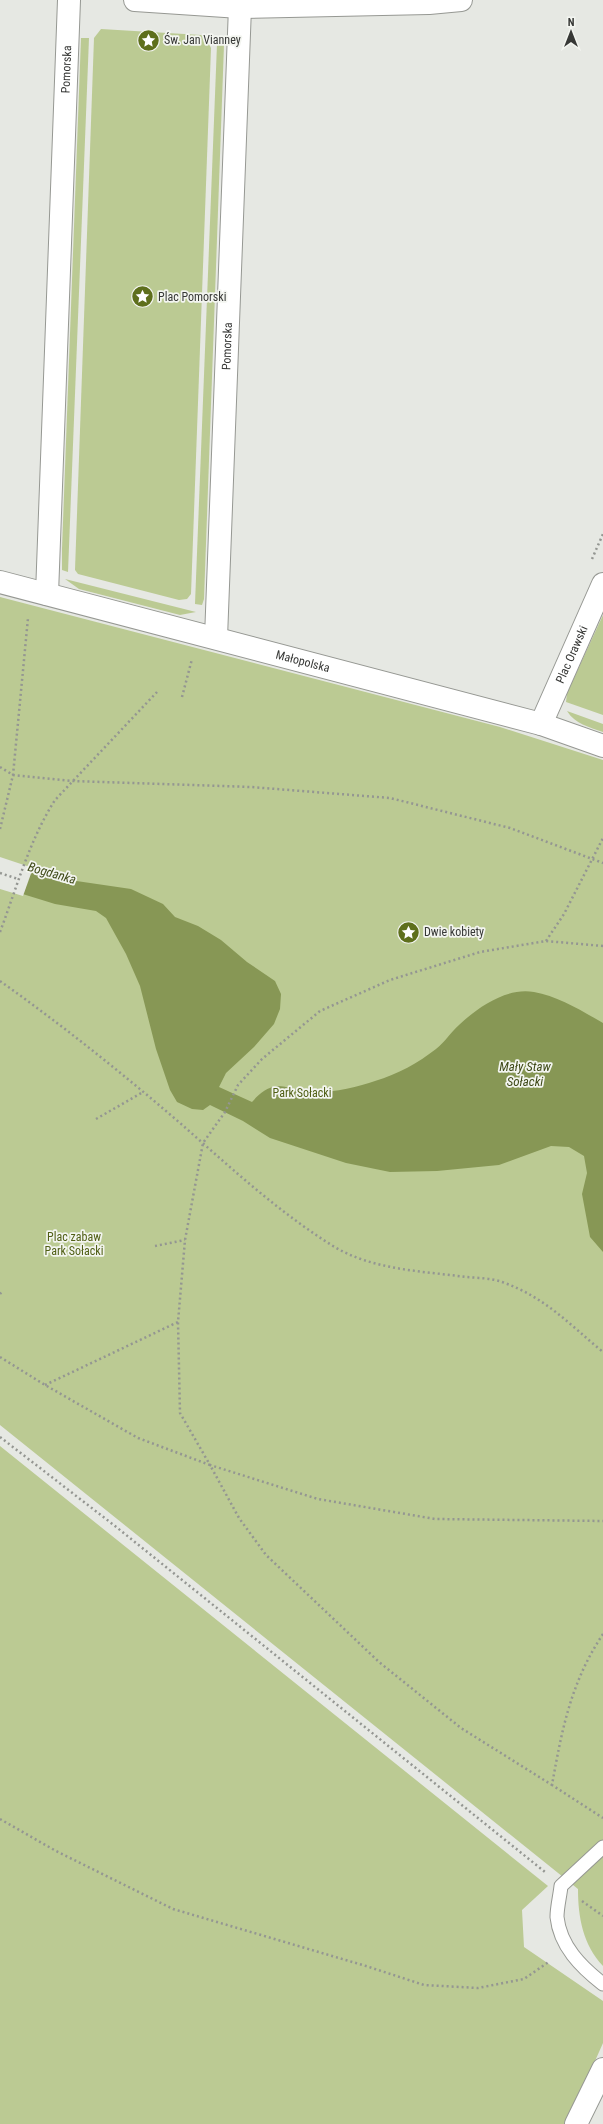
<svg xmlns="http://www.w3.org/2000/svg" width="603" height="2124" font-family="'Roboto Condensed',sans-serif">
  <style>
    .green { fill: #bbca93 }
    .water { fill: #879755 }
    .pier { fill: #e6e8e3 }
    .lines { fill: none; stroke-linecap: round; stroke-linejoin: round }
    .lane-casing { stroke: #969893; stroke-width: 15 }
    .street-casing { stroke: #969893; stroke-width: 24 }
    .path { stroke: #949692; stroke-width: 2.5; stroke-dasharray: 2 3; stroke-linecap: butt }
    .lane { stroke: #fff; stroke-width: 13 }
    .street { stroke: #fff; stroke-width: 22 }
    .labels { text-anchor: middle; dominant-baseline: central; stroke-width: 3.5; stroke-linejoin: round; paint-order: stroke }
    .poi-label { font-size: 12px; fill: #373836; stroke: #f3f5f0; text-anchor: start }
    .street-label { font-size: 12px; fill: #373836; stroke: #f3f5f0 }
    .park-label { font-size: 12px; fill: #505f15; stroke: #f3f5f0 }
    .water-label { font-size: 13px; font-style: italic; fill: #3e4917; stroke: #f3f5f0 }
  </style>
  <rect width="100%" height="100%" fill="#e6e8e3"/>
  <!-- green -->
  <g class="green">
    <path d="M101,29l100,6 5,3 5,10 -20,546 -4,5 -8,1 -101,-26 -3,-4 19,-532z"/>
    <path d="M81,38h8l-21,534 -6,-2v-21z"/>
    <path d="M217,44l7,1 -20,554 -2,6 -7,-1z"/>
    <path d="M65,579l131,33 -16,3 -101,-26z"/>
    <path d="M0,597l500,130 103,33v1206c-20,-21 -25,-49 -25,-77l-578,-464z"/>
    <path d="M603,615v100l-37,-13 1,-9z"/>
    <path d="M567,711l36,13v8c-14,-5 -28,-8 -36,-21z"/>
    <path d="M0,1446l548,440 -26,24 2,37 79,54v42l-36,81h-567z"/>
  </g>
  <!-- water -->
  <path class="water" d="M0,859l56,19 75,11 32,15 12,13 23,9 23,14 26,22 28,19 6,13 -1,15 -6,15 -20,23 -28,26 -7,14 33,15c6,-7 15,-15 25,-16 10,0 22,5 33,6 17,2 48,-5 65,-11 23,-7 43,-18 61,-32 9,-7 15,-17 23,-24 19,-18 48,-38 75,-33 24,4 48,19 69,31v229l-13,-15 -8,-43 5,-21 -3,-17 -15,-9 -18,-1 -52,19 -62,6 -47,1 -44,-9 -76,-25 -27,-17 -33,-16 -7,5 -11,-1 -15,-7 -7,-12 -14,-41 -16,-63 -14,-32 -20,-36 -10,-7 -41,-7 -55,-17z"/>
  <!-- pier -->
  <path class="pier" d="M0,857l33,11 -10,28 -23,-7z"/>
  <g class="lines">
    <defs>
      <path id="lane" d="M603,1847l-42,39c-1,10 -4,21 -4,31 3,29 24,50 46,67"/>
      <g id="street">
        <path d="M135,0l105,7 189,-4 32,-3"/>
        <path id="s1" d="M0,582l541,142 62,22"/>
        <path id="s2" d="M47,594l22,-594"/>
        <path id="s3" d="M216,638l24,-631"/>
        <path id="s4" d="M541,724l62,-140"/>
        <path d="M576,2124l27,-55"/>
      </g>
    </defs>
    <!-- lane casing -->
    <use href="#lane" class="lane-casing"/>
    <!-- street casing -->
    <use href="#street" class="street-casing"/>
    <!-- path -->
    <g class="path">
      <path d="M592,559l11,-25"/>
      <path d="M182,697l10,-38"/>
      <path d="M0,767l13,8 60,6 178,6 139,11 120,30 93,35"/>
      <path d="M0,829l13,-54 15,-157"/>
      <path d="M0,873l18,6"/>
      <path d="M0,932c17,-45 29,-91 55,-132l102,-108"/>
      <path d="M546,941l18,-27 39,-76"/>
      <path d="M603,946l-57,-5 -66,11 -90,28 -70,31 -58,48 -24,26 -13,27 -22,31 -18,97 -7,82 2,91 30,52 108,34 117,20 168,2"/>
      <path d="M0,981c62,44 122,92 180,142 49,43 97,88 153,123 39,24 89,25 133,31 12,1 25,1 36,5 43,15 67,42 101,70"/>
      <path d="M96,1119l47,-27"/>
      <path d="M155,1246l30,-6"/>
      <path d="M0,1294l3,-4"/>
      <path d="M0,1357l45,28 93,53 72,27 29,53 27,37 113,107 82,66 91,57"/>
      <path d="M45,1385l133,-63"/>
      <path d="M0,1437l115,89 430,346"/>
      <path d="M603,1634c-32,48 -41,95 -51,151l51,33"/>
      <path d="M0,1819l56,32 117,58 193,57 58,19 54,3 46,-9 26,-18"/>
      <path d="M582,1901l21,15"/>
    </g>
    <!-- lane -->
    <use href="#lane" class="lane"/>
    <!-- street -->
    <use href="#street" class="street"/>
  </g>
  <!-- icons -->
  <defs>
    <symbol id="sight-disc" viewBox="-11 -11 22 22"><circle r="9.5" fill="#5e6f1c" stroke="#f3f5f0"/><path d="M0-6L1.8-2.2L6-1.7L2.9 1.2L3.7 5.4L0 3.3L-3.7 5.4L-2.9 1.2L-6-1.7L-1.8-2.2Z" fill="#fff"/></symbol>
  </defs>
  <g fill-rule="evenodd">
    <use href="#sight-disc" x="136" y="28" width="25" height="25"/>
    <use href="#sight-disc" x="130" y="284" width="25" height="25"/>
    <use href="#sight-disc" x="396" y="920" width="25" height="25"/>
  </g>
  <g class="labels">
    <!-- poi labels -->
    <g class="poi-label">
      <text x="164" y="40">Św. Jan Vianney</text>
      <text x="158" y="297">Plac Pomorski</text>
      <text x="424" y="932">Dwie kobiety</text>
    </g>
    <!-- street labels -->
    <g class="street-label">
      <text stroke="none"><textPath href="#s2" startOffset="525">Pomorska</textPath></text>
      <text stroke="none"><textPath href="#s3" startOffset="292">Pomorska</textPath></text>
      <text stroke="none"><textPath href="#s4" startOffset="76">Plac Orawski</textPath></text>
      <text stroke="none"><textPath href="#s1" startOffset="313">Małopolska</textPath></text>
    </g>
    <!-- park labels -->
    <g class="park-label">
      <text x="302" y="1093">Park Sołacki</text>
      <text x="74" y="1237">Plac zabaw<tspan x="74" dy="14">Park Sołacki</tspan></text>
    </g>
    <!-- water labels -->
    <g class="water-label">
      <text transform="translate(52 873) rotate(16)">Bogdanka</text>
      <text x="525" y="1066">Mały Staw<tspan x="525" dy="15">Sołacki</tspan></text>
    </g>
  </g>
  <!-- north arrow -->
  <g transform="translate(571 32)" stroke="#f3f5f0" stroke-width="3" paint-order="stroke">
  <path d="M0-3L7 15L0 10L-7 15Z" fill="#373836"/>
  <text y="-6" font-size="11" font-weight="bold" text-anchor="middle" fill="#373836">N</text>
  </g>
</svg>
